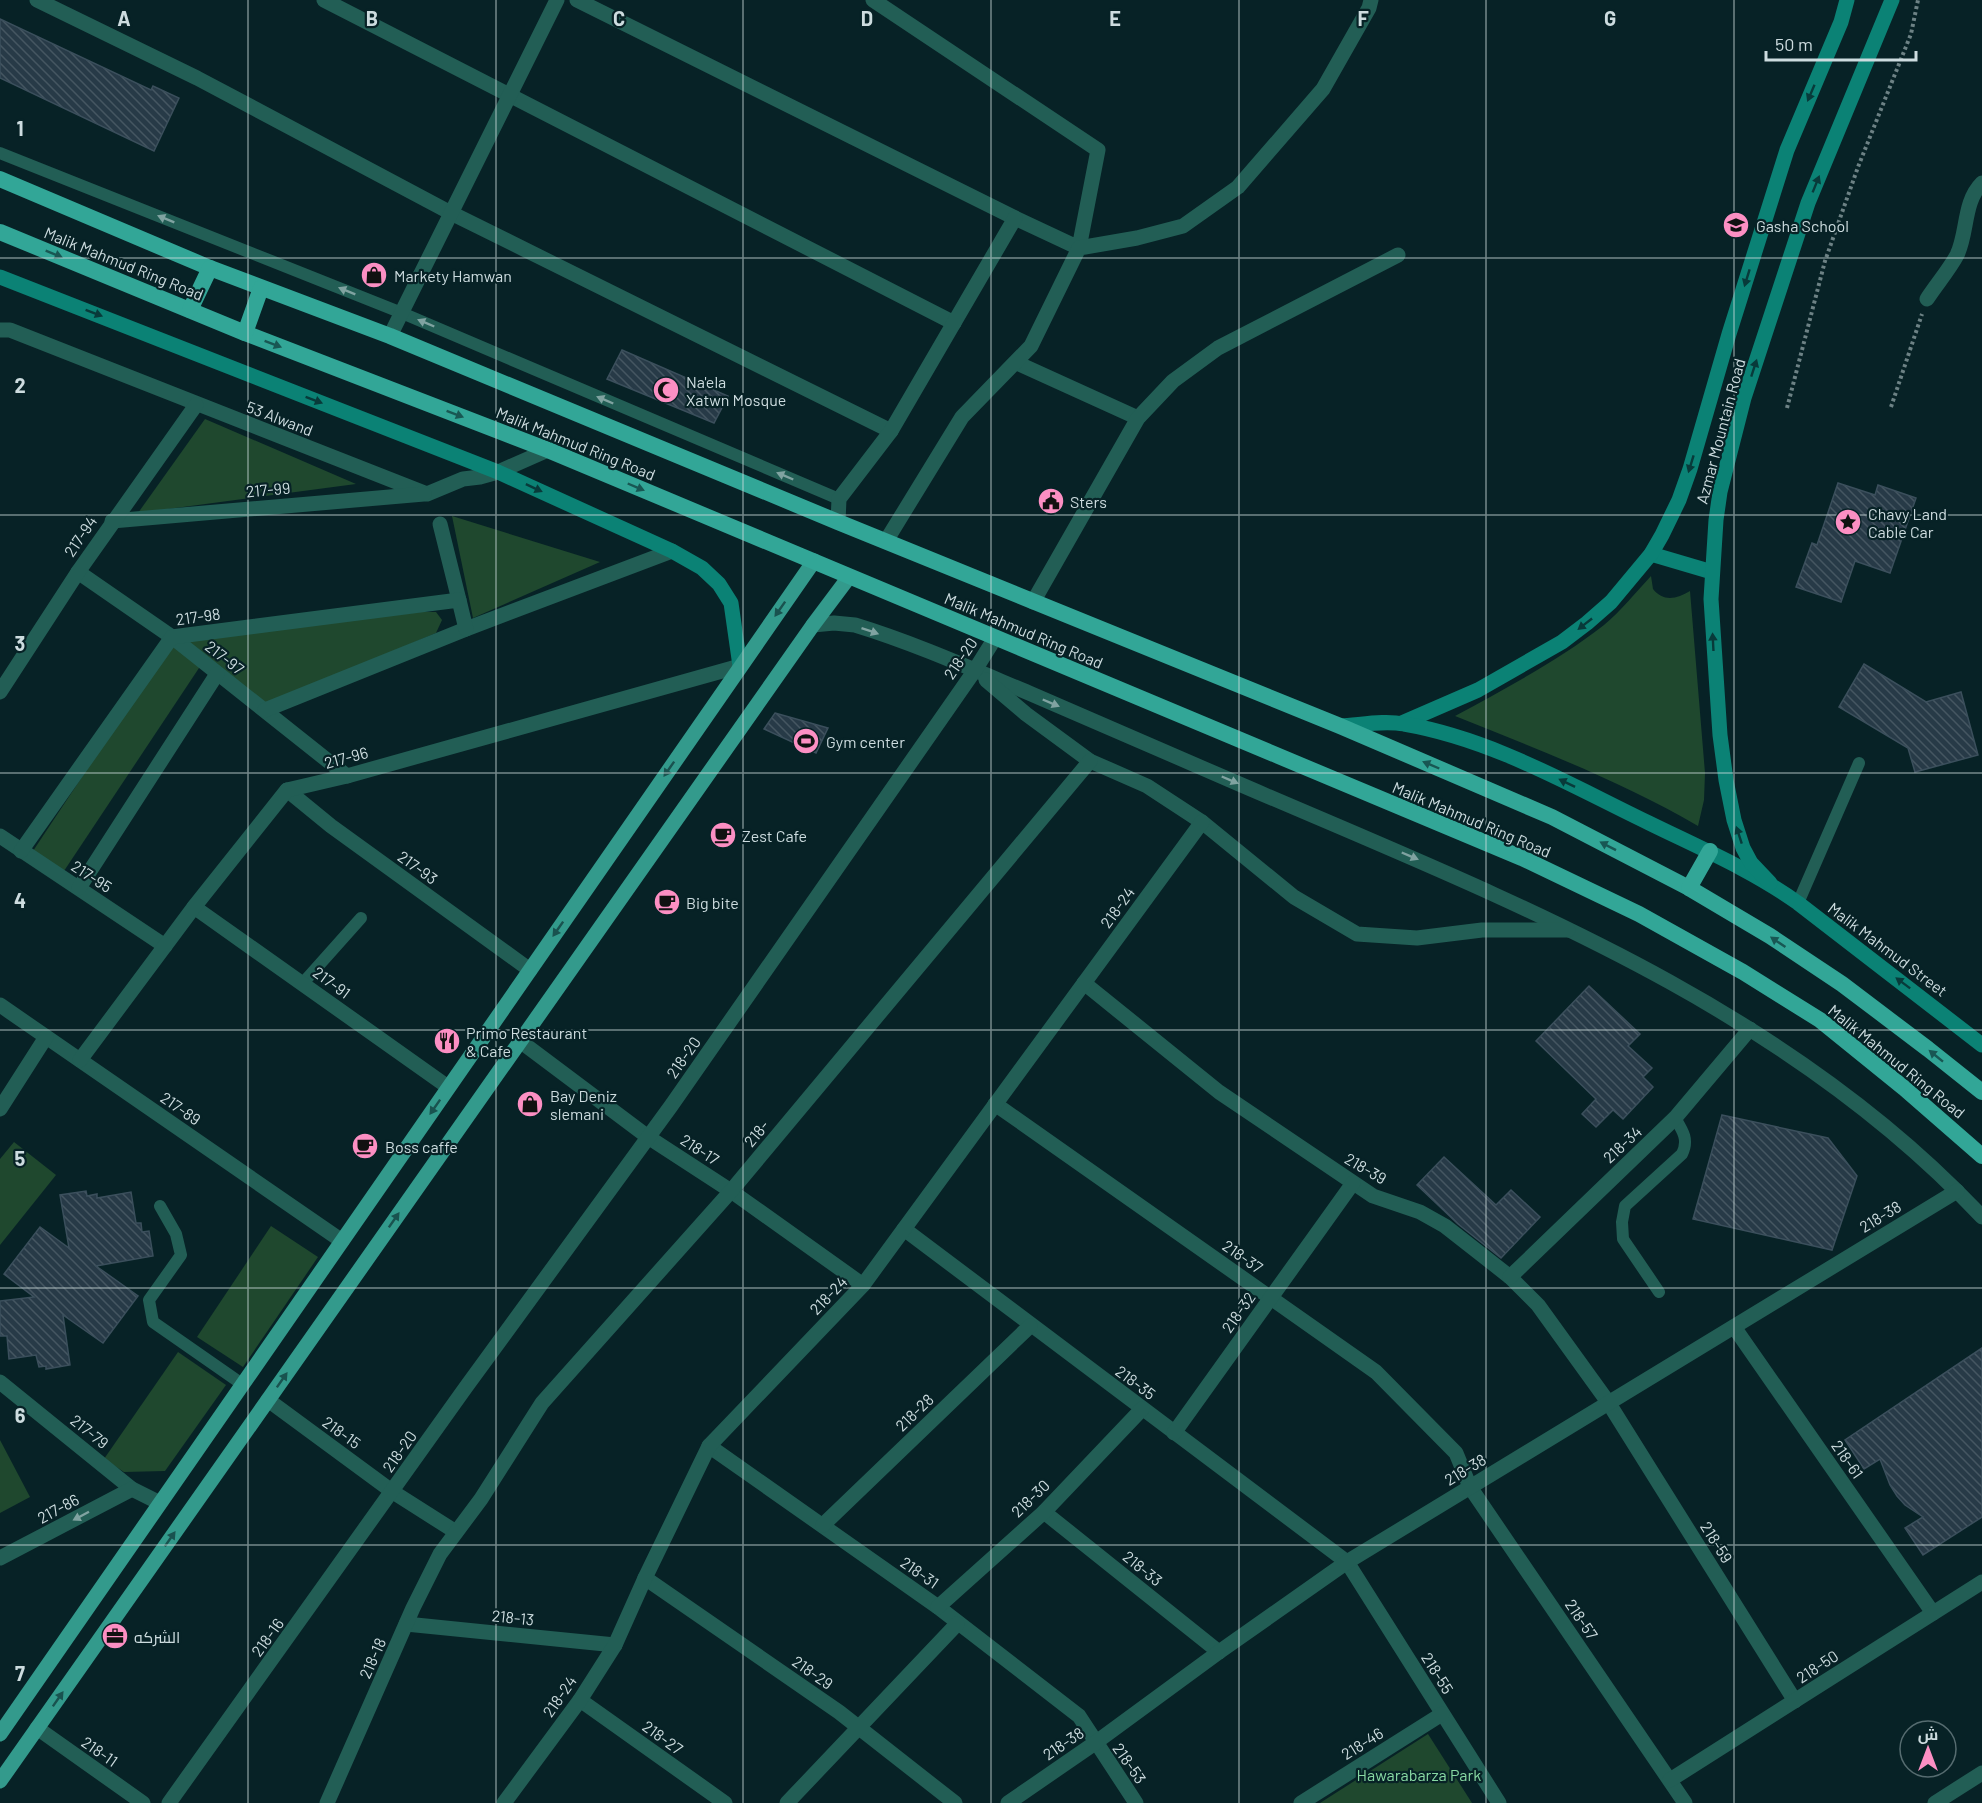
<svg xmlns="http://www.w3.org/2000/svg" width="1982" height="1803" font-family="Barlow,Cairo,sans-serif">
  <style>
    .green { fill: #1f482e }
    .building { fill: url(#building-back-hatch); stroke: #3b4f5c; stroke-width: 1.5 }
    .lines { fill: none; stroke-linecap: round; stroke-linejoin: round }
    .path { stroke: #6d8285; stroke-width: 4; stroke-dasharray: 3 3; stroke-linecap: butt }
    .service { stroke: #225e55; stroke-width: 12 }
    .pedestrian { stroke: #225e55; stroke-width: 15 }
    .minor { stroke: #225e55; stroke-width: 15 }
    .tertiary { stroke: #225e55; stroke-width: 15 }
    .secondary { stroke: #0b8275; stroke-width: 15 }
    .primary { stroke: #339a8c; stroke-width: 15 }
    .trunk { stroke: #32a697; stroke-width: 16 }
    .oneway { fill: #083a3a }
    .oneway2 { fill: #80a3a1 }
    .oneway3 { fill: #185753 }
    .oneway4 { fill: #19524f }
    .grid { fill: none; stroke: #cddcdf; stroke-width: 1.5; stroke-opacity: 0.55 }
    .labels { text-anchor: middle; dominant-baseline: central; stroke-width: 4.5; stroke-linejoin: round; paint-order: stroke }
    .poi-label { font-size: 16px; fill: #cddcdf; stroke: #072226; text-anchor: start }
    .street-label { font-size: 16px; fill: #cddcdf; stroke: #072226 }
    .park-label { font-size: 16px; fill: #88d9a3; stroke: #072226 }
    .grid-label { font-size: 20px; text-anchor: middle; font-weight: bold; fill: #cddcdf; stroke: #072226; stroke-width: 4.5; stroke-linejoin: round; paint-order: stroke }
  </style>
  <defs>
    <pattern id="building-back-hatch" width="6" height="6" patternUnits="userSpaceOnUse" patternTransform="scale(1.5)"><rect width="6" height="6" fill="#273a47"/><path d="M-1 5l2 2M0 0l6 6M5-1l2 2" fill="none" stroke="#455661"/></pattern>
  </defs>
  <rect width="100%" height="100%" fill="#072226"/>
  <!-- green -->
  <g class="green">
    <path d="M205,419l151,65 -218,29z"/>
    <path d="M452,516l148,46 -127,56z"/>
    <path d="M1651,576l2,13c10,13 24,10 37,2l15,182 -1,27 -6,26c-79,-46 -159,-76 -243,-110 51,-28 103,-55 149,-91 17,-14 32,-33 47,-49z"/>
    <path d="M420,612h16l6,8 -6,13 -170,72 -79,-64z"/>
    <path d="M170,644l31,21 -137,206 -31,-20z"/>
    <path d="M14,1142l42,33 -56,70v-86z"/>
    <path d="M271,1226l47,31 -75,110 -46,-30z"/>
    <path d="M178,1352l48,33 -61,86 -41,1 -20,-13z"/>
    <path d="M0,1440l30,57 -30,16z"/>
    <path d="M1428,1734l44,69h-152z"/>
  </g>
  <!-- building -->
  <g class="building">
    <path d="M0,19l151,71 2,-4 26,12 -25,53 -154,-73z"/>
    <path d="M622,350l106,46 -14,27 -107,-44z"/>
    <path d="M1838,483l37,12 3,-10 38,13 -26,75 -35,-12 -14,41 -45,-15 16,-44 5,2z"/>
    <path d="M1864,664l62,38 35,-10 17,63 -63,17 -7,-24 -69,-41z"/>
    <path d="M775,713l53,15 -12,25 -52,-24z"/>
    <path d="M1589,986l51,48 -12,12 24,22 -9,9 10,10 -30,32 -10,-9 -17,17 -14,-13 14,-15 -60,-58z"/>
    <path d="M1722,1115l106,23 29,38 -25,74 -139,-31z"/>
    <path d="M1444,1157l52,48 15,-15 29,27 -39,41 -43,-34 -41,-39z"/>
    <path d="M86,1191l1,5 10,-2v4l34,-6 5,31h5l1,9 7,-1 4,25 -57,10 42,30 -35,47 -40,-28 7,50 -24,4v-3l-7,1 -3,-12 -27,4 -2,-23h-7v-35l34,-4 -30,-23 36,-47 29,21 -9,-53z"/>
    <path d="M1982,1348v169l-59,38 -18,-27 18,-11 -18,-12 -8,-9 -7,-11 -10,-26 -16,10 -19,-29z"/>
  </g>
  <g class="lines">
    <!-- path -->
    <g class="path">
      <path d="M1891,407l31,-93"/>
      <path d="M1787,408l38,-147 33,-94 53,-133 7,-34"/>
    </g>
    <!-- service -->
    <g class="service">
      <path d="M0,153l402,160 437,186"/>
      <path d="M1798,903l61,-140"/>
      <path d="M303,983l58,-65"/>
      <path d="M160,1206l16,28 5,21 -32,45 4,22 89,62"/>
      <path d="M1659,1292l-36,-53 -1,-17 3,-16 57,-52c7,-14 1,-23 -7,-36"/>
    </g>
    <!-- pedestrian -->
    <path class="pedestrian" d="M1927,299c9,-14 22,-29 30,-44 11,-23 6,-53 25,-72"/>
    <!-- minor -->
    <g class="minor">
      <path d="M37,0l160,78 254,135 440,218"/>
      <path d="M324,0l630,323"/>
      <path d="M577,0l438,218 64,30 19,-98 -225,-150"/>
      <path d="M0,330h10l417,164 36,-15 17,-2 18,-5 50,-22"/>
      <path d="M390,336l167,-336"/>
      <path d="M1017,363l121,55"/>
      <path d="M112,521l312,-27"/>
      <path d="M838,522l1,-23 52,-68 124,-213"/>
      <path d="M440,524l19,76"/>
      <path d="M886,541l76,-124 69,-71 48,-98 58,-10 46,-12 55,-39 85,-98 46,-81 2,-8"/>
      <path d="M78,572l94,65 175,139"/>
      <path d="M1033,602l105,-184 35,-37 45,-33 180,-93"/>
      <path d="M813,625l21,-2 21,2c59,18 117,44 174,68 67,29 134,58 201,87 266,115 550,221 752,437"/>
      <path d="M986,680l40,34 64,47 57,25 55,36 92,75 63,37 60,4 65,-8h86"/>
      <path d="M0,692l78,-120 118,-167"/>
      <path d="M265,710l201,-81 206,-78"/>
      <path d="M287,790l44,36 199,144"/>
      <path d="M0,836l165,110"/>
      <path d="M21,851l151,-214 287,-37 7,29"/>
      <path d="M79,888l138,-214"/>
      <path d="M194,907l254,180"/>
      <path d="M1084,983l135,109 154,104 47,16 25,14 65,51 28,28 70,97 187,299"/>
      <path d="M0,1005l342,236"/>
      <path d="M520,1041l128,96 83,54 132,94"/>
      <path d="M80,1060l114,-153 93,-117 60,-14 393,-110"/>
      <path d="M995,1104l381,268 80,81 14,34 215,316"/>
      <path d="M0,1109l46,-72"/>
      <path d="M904,1229l443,333 152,241"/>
      <path d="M1510,1277l165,-159 75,-89"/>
      <path d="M1734,1327l199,286"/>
      <path d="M0,1382l132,107 28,14"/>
      <path d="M268,1400l125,92 63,40"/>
      <path d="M1174,1433l179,-250"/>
      <path d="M709,1446l229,161 141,109 57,87"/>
      <path d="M1044,1512l175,140"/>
      <path d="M823,1525l207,-199"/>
      <path d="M0,1558l132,-69"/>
      <path d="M645,1578l194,134 116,91"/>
      <path d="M938,1607l106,-95 98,-103"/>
      <path d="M406,1624l209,21"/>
      <path d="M580,1700l145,103"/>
      <path d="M37,1728l106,75"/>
      <path d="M1670,1780l312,-198"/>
      <path d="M169,1803l297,-416 205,-281 304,-436 20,-32"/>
      <path d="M327,1803l86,-195 27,-54 41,-55 61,-96 189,-212 359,-430"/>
      <path d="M504,1803l76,-103 35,-55 30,-67 64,-132 154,-161 339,-463"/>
      <path d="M787,1803l170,-179"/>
      <path d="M1008,1803l87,-60 124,-91 128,-90 610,-371"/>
      <path d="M1301,1803l141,-89"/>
    </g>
    <!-- tertiary -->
    <path class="tertiary" d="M1935,1803l47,-30"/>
    <!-- secondary -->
    <g class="secondary">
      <path d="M0,277l498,195 174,79 30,17 17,16 12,19 9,63"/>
      <path d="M1651,554l61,18"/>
      <path d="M1402,723l76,-33 84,-48 25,-19 24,-21 40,-48 11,-19 17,-35 11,-31 39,-135 58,-184 54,-128 6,-22"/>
      <path d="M1340,726c20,-1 44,-6 64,-2 88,15 166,61 245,99 51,25 103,47 149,80l184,142"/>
      <path d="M1770,883l-19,-20 -8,-15 -9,-28 -8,-40 -6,-45 -9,-136 5,-79 4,-28 24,-94 64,-195 84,-203"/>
    </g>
    <!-- primary -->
    <g class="primary">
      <path d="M0,1734l814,-1173"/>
      <path d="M0,1781l813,-1156 36,-48"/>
    </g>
    <!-- trunk -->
    <g class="trunk">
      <path d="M0,179l210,89 180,68 448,186 502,204 212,91 137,71 81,48 72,48 86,65 54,43"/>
      <path d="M0,232l245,101 303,117 974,408 117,56 104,58 77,48 84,68 78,68"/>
      <path d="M190,310l20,-42"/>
      <path d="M245,333l16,-45"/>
      <path d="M1689,888l21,-37"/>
    </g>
  </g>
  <!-- one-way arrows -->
  <defs><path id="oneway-solid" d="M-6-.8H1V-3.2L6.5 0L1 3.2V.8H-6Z" transform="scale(1.5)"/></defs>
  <g class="oneway">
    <use href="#oneway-solid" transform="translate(1811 93) rotate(113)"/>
    <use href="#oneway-solid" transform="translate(1816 184) rotate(-68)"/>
    <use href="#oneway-solid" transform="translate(1747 278) rotate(107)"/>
    <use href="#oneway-solid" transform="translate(94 313) rotate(21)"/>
    <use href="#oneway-solid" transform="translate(1754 368) rotate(-72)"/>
    <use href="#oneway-solid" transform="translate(314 400) rotate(21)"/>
    <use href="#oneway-solid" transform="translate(1691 464) rotate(107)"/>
    <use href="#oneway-solid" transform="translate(534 488) rotate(25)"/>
    <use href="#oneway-solid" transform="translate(1585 624) rotate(142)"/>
    <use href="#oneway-solid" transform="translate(1713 642) rotate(-93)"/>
    <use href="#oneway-solid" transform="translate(1567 783) rotate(-154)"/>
    <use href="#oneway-solid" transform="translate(1739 835) rotate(-108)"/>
    <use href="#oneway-solid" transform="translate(1903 983) rotate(-143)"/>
  </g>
  <g class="oneway2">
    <use href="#oneway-solid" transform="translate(166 219) rotate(-158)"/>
    <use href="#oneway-solid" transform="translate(347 291) rotate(-158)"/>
    <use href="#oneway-solid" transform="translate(426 323) rotate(-157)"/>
    <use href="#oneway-solid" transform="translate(605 400) rotate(-157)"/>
    <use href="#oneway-solid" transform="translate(785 476) rotate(-157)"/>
    <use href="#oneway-solid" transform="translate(870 631) rotate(19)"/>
    <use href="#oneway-solid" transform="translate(1051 703) rotate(23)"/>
    <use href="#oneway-solid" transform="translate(1230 780) rotate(23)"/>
    <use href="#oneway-solid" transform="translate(1410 856) rotate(23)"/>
    <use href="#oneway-solid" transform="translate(81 1516) rotate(152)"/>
  </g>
  <g class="oneway3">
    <use href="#oneway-solid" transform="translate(54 254) rotate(22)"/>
    <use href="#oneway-solid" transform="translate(273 344) rotate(21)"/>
    <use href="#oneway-solid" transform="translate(455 414) rotate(21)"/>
    <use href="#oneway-solid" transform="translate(636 487) rotate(23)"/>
    <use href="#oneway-solid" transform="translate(1431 765) rotate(-157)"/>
    <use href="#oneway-solid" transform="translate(1608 846) rotate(-153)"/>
    <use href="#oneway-solid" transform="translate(1778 942) rotate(-146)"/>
    <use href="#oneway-solid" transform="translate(1936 1056) rotate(-141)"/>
  </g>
  <g class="oneway4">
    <use href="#oneway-solid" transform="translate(780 609) rotate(125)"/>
    <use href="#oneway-solid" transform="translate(669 769) rotate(125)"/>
    <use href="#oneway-solid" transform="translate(558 929) rotate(125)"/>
    <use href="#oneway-solid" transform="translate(435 1107) rotate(125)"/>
    <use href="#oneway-solid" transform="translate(394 1220) rotate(-55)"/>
    <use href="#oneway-solid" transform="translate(282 1380) rotate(-55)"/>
    <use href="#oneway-solid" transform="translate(170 1539) rotate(-55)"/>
    <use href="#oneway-solid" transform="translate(58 1699) rotate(-55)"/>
  </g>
  <!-- grid -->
  <path class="grid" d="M248,0v1803M496,0v1803M743,0v1803M991,0v1803M1239,0v1803M1486,0v1803M1734,0v1803M0,258h1982M0,515h1982M0,773h1982M0,1030h1982M0,1288h1982M0,1545h1982"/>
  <!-- icons -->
  <defs>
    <symbol id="school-disc" viewBox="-11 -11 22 22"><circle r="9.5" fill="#fc8fc3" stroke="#072226"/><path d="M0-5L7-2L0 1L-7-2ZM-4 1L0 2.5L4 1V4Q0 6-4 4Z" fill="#111"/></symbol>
    <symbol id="shop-disc" viewBox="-11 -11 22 22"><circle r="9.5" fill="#fc8fc3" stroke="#072226"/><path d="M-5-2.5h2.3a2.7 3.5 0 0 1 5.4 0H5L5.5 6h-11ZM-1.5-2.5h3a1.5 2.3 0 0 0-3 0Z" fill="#111"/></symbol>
    <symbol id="mosque-disc" viewBox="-11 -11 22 22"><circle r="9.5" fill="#fc8fc3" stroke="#072226"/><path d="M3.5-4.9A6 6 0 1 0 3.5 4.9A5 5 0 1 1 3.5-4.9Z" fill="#111"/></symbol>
    <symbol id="civic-disc" viewBox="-11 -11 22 22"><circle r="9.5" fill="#fc8fc3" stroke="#072226"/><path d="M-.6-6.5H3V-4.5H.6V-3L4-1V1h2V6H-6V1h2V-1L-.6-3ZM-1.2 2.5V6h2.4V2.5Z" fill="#111"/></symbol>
    <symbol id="sight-disc" viewBox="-11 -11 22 22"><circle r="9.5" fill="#fc8fc3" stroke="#072226"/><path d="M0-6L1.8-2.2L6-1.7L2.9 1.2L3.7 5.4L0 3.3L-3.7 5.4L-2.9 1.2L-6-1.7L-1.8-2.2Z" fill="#111"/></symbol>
    <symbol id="stadium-disc" viewBox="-11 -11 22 22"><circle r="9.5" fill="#fc8fc3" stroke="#072226"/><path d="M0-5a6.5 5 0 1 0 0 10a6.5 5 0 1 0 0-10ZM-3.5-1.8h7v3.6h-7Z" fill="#111"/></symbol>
    <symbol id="cafe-disc" viewBox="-11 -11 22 22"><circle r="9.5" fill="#fc8fc3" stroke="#072226"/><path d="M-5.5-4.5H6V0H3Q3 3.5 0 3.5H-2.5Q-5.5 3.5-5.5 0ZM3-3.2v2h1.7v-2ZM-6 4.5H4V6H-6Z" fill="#111"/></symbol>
    <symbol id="restaurant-disc" viewBox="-11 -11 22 22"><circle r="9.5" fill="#fc8fc3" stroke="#072226"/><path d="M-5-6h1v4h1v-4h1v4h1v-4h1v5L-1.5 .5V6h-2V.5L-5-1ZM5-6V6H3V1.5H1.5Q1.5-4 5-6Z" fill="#111"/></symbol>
    <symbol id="office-disc" viewBox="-11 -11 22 22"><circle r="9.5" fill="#fc8fc3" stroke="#072226"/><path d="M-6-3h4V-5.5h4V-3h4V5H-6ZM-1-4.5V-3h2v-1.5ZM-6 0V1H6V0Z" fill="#111"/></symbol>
  </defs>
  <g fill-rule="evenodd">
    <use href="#school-disc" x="1721" y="210" width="30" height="30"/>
    <use href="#shop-disc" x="359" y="260" width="30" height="30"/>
    <use href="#mosque-disc" x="651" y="375" width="30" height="30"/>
    <use href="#civic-disc" x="1036" y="486" width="30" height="30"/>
    <use href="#sight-disc" x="1833" y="507" width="30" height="30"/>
    <use href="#stadium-disc" x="791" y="726" width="30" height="30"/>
    <use href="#cafe-disc" x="708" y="820" width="30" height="30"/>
    <use href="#cafe-disc" x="652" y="887" width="30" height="30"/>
    <use href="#restaurant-disc" x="432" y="1026" width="30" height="30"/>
    <use href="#shop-disc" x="515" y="1089" width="30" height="30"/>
    <use href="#cafe-disc" x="350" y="1131" width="30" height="30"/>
    <use href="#office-disc" x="100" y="1621" width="30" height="30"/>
  </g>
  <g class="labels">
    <!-- poi labels -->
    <g class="poi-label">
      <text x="1756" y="225">Gasha School</text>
      <text x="394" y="275">Markety Hamwan</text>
      <text x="686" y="381">Na'ela<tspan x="686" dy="18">Xatwn Mosque</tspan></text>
      <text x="1070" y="501">Sters</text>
      <text x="1868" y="513">Chavy Land<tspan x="1868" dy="18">Cable Car</tspan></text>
      <text x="826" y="741">Gym center</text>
      <text x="742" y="835">Zest Cafe</text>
      <text x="686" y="902">Big bite</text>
      <text x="466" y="1032">Primo Restaurant<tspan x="466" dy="18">&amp; Cafe</tspan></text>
      <text x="550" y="1095">Bay Deniz<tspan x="550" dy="18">slemani</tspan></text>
      <text x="385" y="1146">Boss caffe</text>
      <text x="134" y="1636">الشركه</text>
    </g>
    <!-- street labels -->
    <g class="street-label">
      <text transform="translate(124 263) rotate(22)">Malik Mahmud Ring Road</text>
      <text transform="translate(280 418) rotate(21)">53 Alwand</text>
      <text transform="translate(1720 431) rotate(-75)">Azmar Mountain Road</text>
      <text transform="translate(576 443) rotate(22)">Malik Mahmud Ring Road</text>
      <text transform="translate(268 489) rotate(-5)">217-99</text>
      <text transform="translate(80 536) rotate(-56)">217-94</text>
      <text transform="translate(198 616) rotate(-8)">217-98</text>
      <text transform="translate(1024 630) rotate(23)">Malik Mahmud Ring Road</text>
      <text transform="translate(225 657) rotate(38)">217-97</text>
      <text transform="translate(960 658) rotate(-56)">218-20</text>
      <text transform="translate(346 757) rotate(-15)">217-96</text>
      <text transform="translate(1472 819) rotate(23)">Malik Mahmud Ring Road</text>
      <text transform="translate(418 867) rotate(36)">217-93</text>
      <text transform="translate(92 876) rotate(33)">217-95</text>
      <text transform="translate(1117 907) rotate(-54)">218-24</text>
      <text transform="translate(1888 949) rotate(37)">Malik Mahmud Street</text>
      <text transform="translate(332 982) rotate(36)">217-91</text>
      <text transform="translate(683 1057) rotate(-55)">218-20</text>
      <text transform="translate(1897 1061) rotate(39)">Malik Mahmud Ring Road</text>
      <text transform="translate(181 1108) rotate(35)">217-89</text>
      <text transform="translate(756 1133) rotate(-50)">218-</text>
      <text transform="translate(1622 1144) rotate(-43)">218-34</text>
      <text transform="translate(700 1149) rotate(33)">218-17</text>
      <text transform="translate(1366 1168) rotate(30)">218-39</text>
      <text transform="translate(1880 1216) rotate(-31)">218-38</text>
      <text transform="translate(1243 1256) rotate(35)">218-37</text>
      <text transform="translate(828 1295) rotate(-46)">218-24</text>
      <text transform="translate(1238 1312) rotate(-55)">218-32</text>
      <text transform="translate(1136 1382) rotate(37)">218-35</text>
      <text transform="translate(914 1412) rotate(-44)">218-28</text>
      <text transform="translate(90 1431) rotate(39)">217-79</text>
      <text transform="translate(342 1432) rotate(36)">218-15</text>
      <text transform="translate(399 1451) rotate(-55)">218-20</text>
      <text transform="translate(1848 1459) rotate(55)">218-61</text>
      <text transform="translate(1465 1469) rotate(-31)">218-38</text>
      <text transform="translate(1030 1498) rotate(-44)">218-30</text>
      <text transform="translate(58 1508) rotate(-28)">217-86</text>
      <text transform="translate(1717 1542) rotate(58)">218-59</text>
      <text transform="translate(1143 1568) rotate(39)">218-33</text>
      <text transform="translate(920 1572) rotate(35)">218-31</text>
      <text transform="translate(513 1617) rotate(6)">218-13</text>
      <text transform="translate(1582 1619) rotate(56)">218-57</text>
      <text transform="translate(267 1637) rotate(-54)">218-16</text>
      <text transform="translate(372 1658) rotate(-66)">218-18</text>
      <text transform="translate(1817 1666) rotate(-33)">218-50</text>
      <text transform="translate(813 1672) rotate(35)">218-29</text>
      <text transform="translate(1438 1673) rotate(58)">218-55</text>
      <text transform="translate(559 1696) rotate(-55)">218-24</text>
      <text transform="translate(663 1737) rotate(36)">218-27</text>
      <text transform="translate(1063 1743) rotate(-34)">218-38</text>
      <text transform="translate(1362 1743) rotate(-32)">218-46</text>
      <text transform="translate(100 1751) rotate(35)">218-11</text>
      <text transform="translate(1130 1763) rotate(55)">218-53</text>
    </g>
    <!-- park labels -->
    <g class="park-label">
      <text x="1419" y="1774">Hawarabarza Park</text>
    </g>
  </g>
  <g class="grid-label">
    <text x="124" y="26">A</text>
    <text x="372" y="26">B</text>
    <text x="619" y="26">C</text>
    <text x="867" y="26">D</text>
    <text x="1115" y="26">E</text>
    <text x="1363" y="26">F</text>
    <text x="1610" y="26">G</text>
    <text x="20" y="136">1</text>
    <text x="20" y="393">2</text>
    <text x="20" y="651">3</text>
    <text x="20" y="908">4</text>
    <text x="20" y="1166">5</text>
    <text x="20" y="1423">6</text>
    <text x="20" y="1681">7</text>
  </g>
  <!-- north arrow -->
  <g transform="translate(1928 1749)"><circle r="28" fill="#072226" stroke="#566c70" stroke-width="1.5"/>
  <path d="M0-4.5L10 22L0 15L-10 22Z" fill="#fc8fc3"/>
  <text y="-9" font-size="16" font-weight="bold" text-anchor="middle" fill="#cddcdf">ش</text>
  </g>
  <!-- scale -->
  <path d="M1766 51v9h150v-9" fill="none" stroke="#cddcdf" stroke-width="3"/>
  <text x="1775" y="51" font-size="18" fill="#cddcdf" stroke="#072226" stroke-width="4.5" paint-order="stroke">50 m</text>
</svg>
